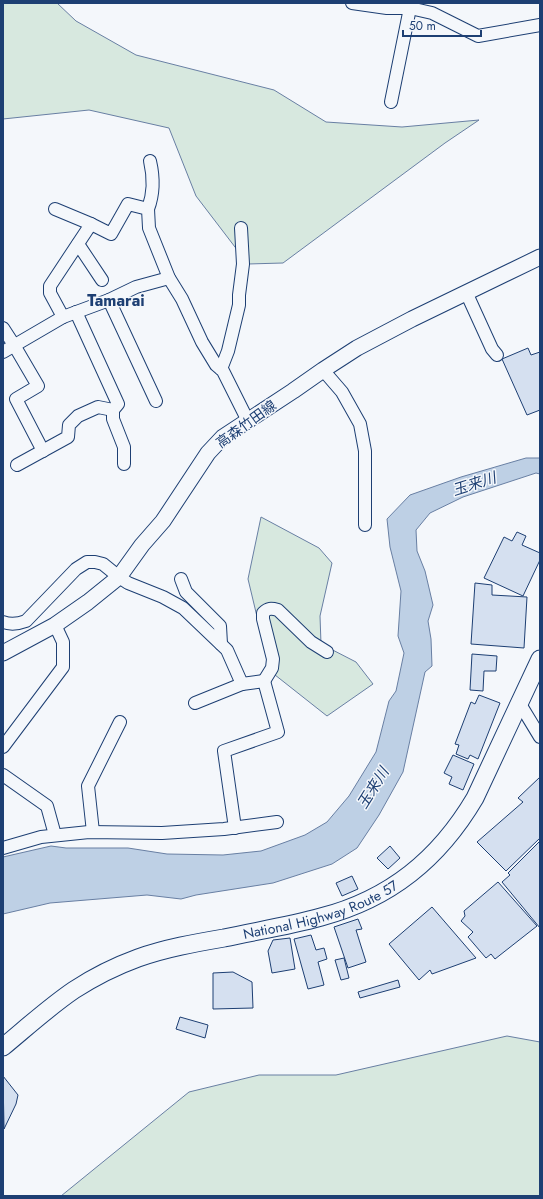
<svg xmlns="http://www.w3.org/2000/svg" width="543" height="1199" font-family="Jost,'Noto Sans JP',sans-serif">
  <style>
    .green { fill: #d7e8df; stroke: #687fa3 }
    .water { fill: #bed0e5; stroke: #687fa3 }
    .building { fill: #d5e0f0; stroke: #1d3f73 }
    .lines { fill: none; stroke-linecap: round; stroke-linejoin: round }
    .minor-casing { stroke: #1d3f73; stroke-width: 14 }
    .major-casing { stroke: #1d3f73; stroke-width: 17 }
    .highway-casing { stroke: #1d3f73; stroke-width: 19 }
    .minor { stroke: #f4f7fb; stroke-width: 12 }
    .major { stroke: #f4f7fb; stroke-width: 15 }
    .highway { stroke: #f4f7fb; stroke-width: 17 }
    .labels { text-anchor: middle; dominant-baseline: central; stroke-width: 3; stroke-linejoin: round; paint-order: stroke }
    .street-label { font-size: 14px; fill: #1d3f73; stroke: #f4f7fb }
    .water-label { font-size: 15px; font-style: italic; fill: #1d3f73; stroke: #f4f7fb }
    .quarter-label { font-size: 16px; font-weight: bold; fill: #1d3f73; stroke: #f4f7fb }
  </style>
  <rect width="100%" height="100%" fill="#f4f7fb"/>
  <!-- green -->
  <g class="green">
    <path d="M3,3h54l19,18 60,34 138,35 52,32 76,5 77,-7 -34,23 -162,120 -35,1 -52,-68 -27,-68 -80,-18 -86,9z"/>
    <path d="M261,517l58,31 13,15 -12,53 1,28 35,18 17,22 -46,32 -57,-45 -22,-92z"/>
    <path d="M507,1036l33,6v154h-479l128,-104 70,-17h77z"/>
  </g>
  <!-- water -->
  <path class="water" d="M526,458h14v16l-4,-1 -73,24 -33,16 -14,17 1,21 8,20 8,34 -5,16 3,18 1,27 -7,6 -22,100 -24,43 -22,33 -25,16 -59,19 -77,12 -15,4 -34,-4 -97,8 -47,11v-57l48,-11 15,2h62l39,6 56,1 38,-4 44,-16 22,-13 22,-26 27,-44 13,-51 7,-10 8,-38 -6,-17 3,-45 -11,-44 -3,-28 23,-24 51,-18z"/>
  <!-- building -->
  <g class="building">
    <path d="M528,348l3,7 9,-3v58l-13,5 -25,-56z"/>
    <path d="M517,532l9,4 -4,9 18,8v7l-17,36 -39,-18 20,-41 8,4z"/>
    <path d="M475,583l17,2v10l35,2 -3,51 -53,-4z"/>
    <path d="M472,654l25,2 -1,15h-12l-1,20 -13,-1z"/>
    <path d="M479,695l21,8 -22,56 -8,-4 -2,4 -12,-5 3,-9 -4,-1 16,-42 4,2z"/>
    <path d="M453,755l21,9 -11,26 -14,-6 3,-7 -8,-4z"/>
    <path d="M540,777v61l-34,33 -29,-29 46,-40 -5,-4z"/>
    <path d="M540,841v87l-38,-46 8,-7 -2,-2z"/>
    <path d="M390,846l10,12 -12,11 -11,-11z"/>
    <path d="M352,876l6,13 -16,7 -6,-13z"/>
    <path d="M498,882l39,44 -42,33 -4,-5 -5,4 -18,-21 5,-5 -12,-11 4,-5 -1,-5z"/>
    <path d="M432,907l44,51 -44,16 -2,-4 -11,10 -30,-36z"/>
    <path d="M358,919l4,10 -6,1 10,32 -18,6 -14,-41z"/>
    <path d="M311,935l5,15 8,-2 3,11 -9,3 6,23 -16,4 -14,-50z"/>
    <path d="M290,938l5,31 -23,4 -4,-22 5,-11z"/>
    <path d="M344,958l5,20 -8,2 -6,-20z"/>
    <path d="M233,972l19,10 1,26 -40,1v-36z"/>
    <path d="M398,980l2,7 -40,11 -2,-6z"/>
    <path d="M180,1017l28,8 -3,13 -29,-9z"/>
    <path d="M3,1076l15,19 -2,9 -12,25z"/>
  </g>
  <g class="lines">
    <defs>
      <g id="minor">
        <path d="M352,3l35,5h23l22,5 46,23 62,-11"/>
        <path d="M391,102l19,-94"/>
        <path d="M55,209l36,15"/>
        <path d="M148,209c6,-16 6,-31 2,-48"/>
        <path d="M78,244l24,36"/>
        <path d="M466,292l26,57 5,6"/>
        <path d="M109,300l47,101"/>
        <path d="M76,312l42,92 -5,6v9l11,28v17"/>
        <path d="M63,317l-13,-24v-7l41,-62 20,10 17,-30 20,5 1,19 20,50 13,21 20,43 14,23 7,6 25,50"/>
        <path d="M3,328l11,17 24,41 -22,13 27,52"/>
        <path d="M3,352l60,-35 46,-17 27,-13 33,-9"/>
        <path d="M221,369l7,-18 11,-46v-10l4,-31 -2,-36"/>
        <path d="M323,370l19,22 18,32 5,27v74"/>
        <path d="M17,465l51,-28 1,-12 9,-9 20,-9 15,3"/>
        <path d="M181,579l5,13 34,34 1,18"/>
        <path d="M3,622c8,3 15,2 23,-1l50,-52 11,-7h8l8,2 16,13 9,6 35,14 20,11 44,42 15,34 -47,19"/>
        <path d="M264,681l8,-13 1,-9 -10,-40v-6c5,-5 8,-5 15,-3l33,32 16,10"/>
        <path d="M520,704l20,33"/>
        <path d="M3,747l60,-80v-25l-8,-17"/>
        <path d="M3,775l44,31 8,29"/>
        <path d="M235,828l-11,-77 54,-19 -14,-51 -22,3"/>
        <path d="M93,832l-5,-46 32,-64"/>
        <path d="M3,848l38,-11 48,-5 73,1 62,-4 53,-7"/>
      </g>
      <path id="major" d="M3,653l52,-28 33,-23 31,-25 23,-32 21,-24 45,-68 15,-16 70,-46 30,-21 34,-22 55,-29 128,-62"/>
      <g id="highway">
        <path id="s1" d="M3,1047c23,-19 46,-40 71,-57 20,-13 42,-24 64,-32 28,-10 57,-15 86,-20 32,-7 65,-12 97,-21 69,-18 118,-58 154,-119l65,-139"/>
      </g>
    </defs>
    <!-- minor casing -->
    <use href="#minor" class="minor-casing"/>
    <!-- major casing -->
    <use href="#major" class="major-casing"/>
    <!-- highway casing -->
    <use href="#highway" class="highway-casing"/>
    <!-- minor -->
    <use href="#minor" class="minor"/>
    <!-- major -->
    <use href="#major" class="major"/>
    <!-- highway -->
    <use href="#highway" class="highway"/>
  </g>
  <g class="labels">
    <!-- street labels -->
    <g class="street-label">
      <text transform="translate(246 424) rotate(-36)">高森竹田線</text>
      <text stroke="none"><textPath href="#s1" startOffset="352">National Highway Route 57</textPath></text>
    </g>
    <!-- water labels -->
    <g class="water-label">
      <text transform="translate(474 484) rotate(-18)">玉来川</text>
      <text transform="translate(373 788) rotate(-58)">玉来川</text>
    </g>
    <!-- quarter labels -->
    <g class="quarter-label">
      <text x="116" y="300">Tamarai</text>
    </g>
  </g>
  <!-- border -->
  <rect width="543" height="1199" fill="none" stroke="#1d3f73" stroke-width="8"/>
  <!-- scale -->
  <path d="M403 30v6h78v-6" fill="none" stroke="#1d3f73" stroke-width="2"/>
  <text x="409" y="30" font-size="12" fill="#1d3f73" stroke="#f4f7fb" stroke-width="3" paint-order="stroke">50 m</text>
</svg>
